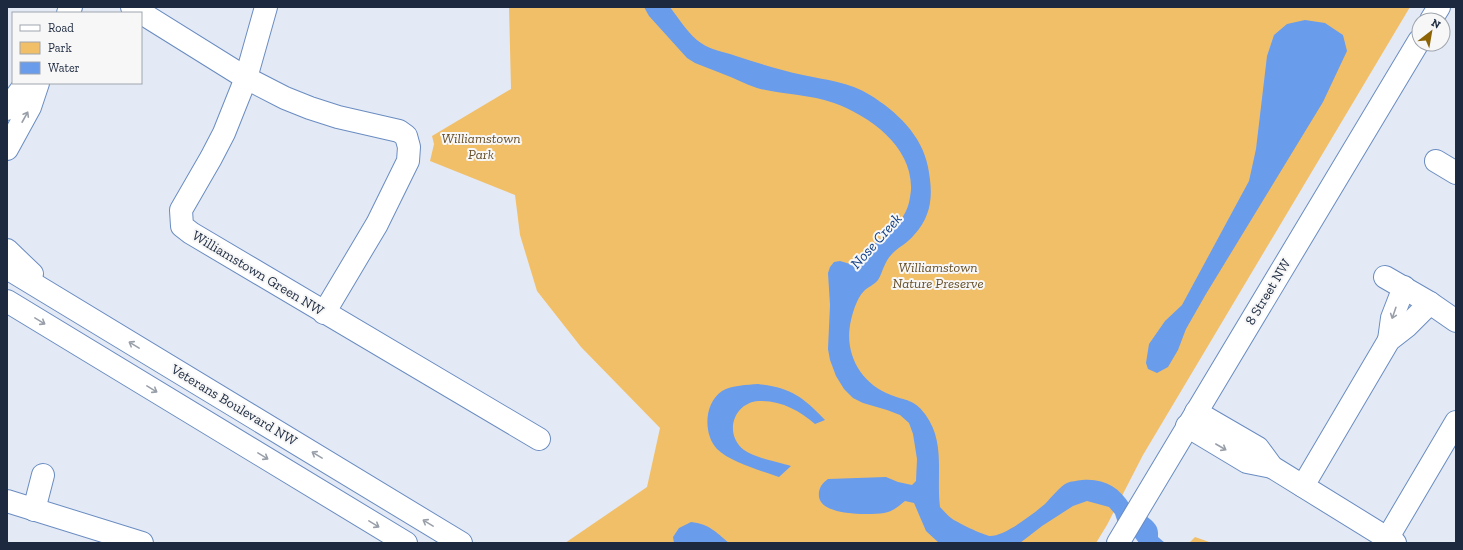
<svg xmlns="http://www.w3.org/2000/svg" width="1463" height="550" font-family="'Zilla Slab',serif">
  <style>
    .park { fill: #f2bf69 }
    .water { fill: #699ceb }
    .lines { fill: none; stroke-linecap: round; stroke-linejoin: round }
    .minor-casing { stroke: #6a8cc1; stroke-width: 24 }
    .major-casing { stroke: #6a8cc1; stroke-width: 24 }
    .minor { stroke: #fff; stroke-width: 22 }
    .major { stroke: #fff; stroke-width: 22 }
    .oneway { stroke: #999fa9 }
    .labels { text-anchor: middle; dominant-baseline: central; stroke-width: 4; stroke-linejoin: round; paint-order: stroke }
    .park-label { font-size: 14px; font-style: italic; fill: #654e27; stroke: #f7f7f7 }
    .street-label { font-size: 14px; fill: #1c293f; stroke: #f7f7f7 }
    .water-label { font-size: 15px; font-style: italic; fill: #103f85; stroke: #f7f7f7 }
  </style>
  <rect width="100%" height="100%" fill="#e3eaf6"/>
  <!-- park -->
  <g class="park">
    <path d="M509,7h901l-267,448 -36,70 -11,18h-531l82,-56 13,-59 -79,-81 -44,-56 -17,-56 -5,-40 -85,-34 4,-17 -2,-8 79,-47z"/>
    <path d="M1195,537l17,6h-23z"/>
  </g>
  <!-- water -->
  <g class="water">
    <path d="M644,7h26c9,12 19,28 31,36 10,7 24,9 35,13 22,7 44,14 67,19 23,5 46,7 67,20 26,16 52,40 58,72 5,26 5,47 -14,68 -6,8 -16,12 -22,19 -8,8 -9,18 -14,26 -4,5 -10,7 -14,11 -8,8 -12,24 -14,34 -5,31 12,59 41,70 15,6 23,4 34,19 21,28 11,61 15,93 4,4 7,8 11,11 5,4 32,17 39,18 15,0 43,-22 55,-32 6,-6 15,-18 22,-21 4,-2 10,-2 15,-3 22,-2 37,7 48,25l-12,18 -3,-9 -6,-7 -22,-6 -14,5 -31,20 -22,17h-81l-13,-12 -12,-28 -9,-2c-6,5 -13,11 -21,12 -15,2 -62,3 -65,-16 -1,-8 3,-14 9,-18l58,-2 12,5 14,3 4,-4 1,-22 -4,-25 -4,-11 -9,-8 -13,-5 -24,-7 -10,-5 -9,-9 -8,-13 -6,-16 -2,-11 2,-44 -2,-32 2,-6 4,-5 6,-1 17,5c7,-5 10,-15 16,-21 12,-10 25,-18 32,-32 4,-7 5,-15 6,-23 2,-43 -41,-74 -77,-87 -25,-9 -52,-8 -77,-15 -12,-4 -23,-10 -34,-14 -9,-4 -19,-7 -28,-11l-8,-5 -38,-42z"/>
    <path d="M1305,20l20,3 18,12 4,16 -24,51 -117,192 -20,35 -8,21 -10,17 -11,6 -9,-4 -2,-6 3,-19 16,-23 17,-16 67,-124 7,-32 11,-93 7,-21 13,-11z"/>
    <path d="M758,384c33,4 44,12 67,36l-10,4c-15,-13 -34,-24 -56,-23 -25,1 -36,33 -15,49 11,8 34,12 47,16l-12,11c-17,-6 -49,-15 -62,-28 -14,-15 -13,-46 5,-58 10,-6 25,-6 36,-7z"/>
    <path d="M1146,516c8,6 13,10 12,21l7,6h-26l-5,-7z"/>
    <path d="M691,522c18,2 25,10 38,21h-55l-1,-6 6,-9z"/>
  </g>
  <g class="lines">
    <defs>
      <g id="minor">
        <path d="M132,7l114,71 39,20 25,10 28,9 61,14 7,5 3,11 -1,14 -31,63 -53,89"/>
        <path d="M266,7l-20,71 -22,55 -13,25 -30,52 1,16 9,7 348,206"/>
        <path d="M68,13l3,-6"/>
        <path d="M1431,20l8,-13"/>
        <path d="M7,109l19,-26"/>
        <path d="M7,149l23,-42 8,-24"/>
        <path d="M1436,161l20,12"/>
        <path d="M1385,277l45,26 26,18"/>
        <path d="M1389,340l3,-22 12,-31"/>
        <path d="M1196,412l62,36 14,19 123,76"/>
        <path d="M1187,426l60,36 25,5"/>
        <path d="M1303,486l86,-146 18,-14 23,-23"/>
        <path d="M7,501l135,42"/>
        <path d="M34,510l9,-35"/>
        <path d="M1387,539l69,-117"/>
        <path d="M1118,543l301,-502"/>
      </g>
      <g id="major">
        <path d="M7,250l25,24"/>
        <path d="M7,268l454,275"/>
        <path d="M7,301l399,242"/>
      </g>
    </defs>
    <!-- minor casing -->
    <use href="#minor" class="minor-casing"/>
    <!-- major casing -->
    <use href="#major" class="major-casing"/>
    <!-- minor -->
    <use href="#minor" class="minor"/>
    <!-- major -->
    <use href="#major" class="major"/>
  </g>
  <!-- one-way arrows -->
  <defs><path id="oneway-shaft" d="M-6 0H5M1.5-3L5.5 0L1.5 3" fill="none" stroke-width="1.6" stroke-linecap="round" stroke-linejoin="round"/></defs>
  <g class="oneway">
    <use href="#oneway-shaft" transform="translate(25 117) rotate(-61)"/>
    <use href="#oneway-shaft" transform="translate(1394 313) rotate(109)"/>
    <use href="#oneway-shaft" transform="translate(40 321) rotate(31)"/>
    <use href="#oneway-shaft" transform="translate(134 345) rotate(-149)"/>
    <use href="#oneway-shaft" transform="translate(152 389) rotate(31)"/>
    <use href="#oneway-shaft" transform="translate(1221 447) rotate(30)"/>
    <use href="#oneway-shaft" transform="translate(317 455) rotate(-149)"/>
    <use href="#oneway-shaft" transform="translate(263 456) rotate(31)"/>
    <use href="#oneway-shaft" transform="translate(428 523) rotate(-149)"/>
    <use href="#oneway-shaft" transform="translate(374 524) rotate(31)"/>
  </g>
  <g class="labels">
    <!-- park labels -->
    <g class="park-label">
      <text x="481" y="138">Williamstown<tspan x="481" dy="16">Park</tspan></text>
      <text x="938" y="267">Williamstown<tspan x="938" dy="16">Nature Preserve</tspan></text>
    </g>
    <!-- street labels -->
    <g class="street-label">
      <text transform="translate(258 273) rotate(31)">Williamstown Green NW</text>
      <text transform="translate(1268 292) rotate(-59)">8 Street NW</text>
      <text transform="translate(234 405) rotate(31)">Veterans Boulevard NW</text>
    </g>
    <!-- water labels -->
    <g class="water-label">
      <text transform="translate(876 241) rotate(-48)">Nose Creek</text>
    </g>
  </g>
  <!-- border -->
  <rect width="1463" height="550" fill="none" stroke="#1c293f" stroke-width="16"/>
  <!-- legend -->
  <rect x="12" y="12" width="130" height="72" fill="#f7f7f7" stroke="#9fa5ad"/>
  <rect x="20" y="25" width="20" height="6" fill="#ffffff" stroke="#9fa5ad"/>
  <text x="48" y="32" font-size="12" fill="#1c293f">Road</text>
  <rect x="20" y="42" width="20" height="12" fill="#f2bf69" stroke="#9fa5ad"/>
  <text x="48" y="52" font-size="12" fill="#1c293f">Park</text>
  <rect x="20" y="62" width="20" height="12" fill="#699ceb" stroke="#9fa5ad"/>
  <text x="48" y="72" font-size="12" fill="#1c293f">Water</text>
  <!-- north arrow -->
  <g transform="translate(1431 32) rotate(31)"><circle r="19" fill="#f7f7f7" stroke="#9fa5ad"/>
  <path d="M0-3L7 15L0 10L-7 15Z" fill="#8d6306"/>
  <text y="-6" font-size="11" font-weight="bold" text-anchor="middle" fill="#1c293f">N</text>
  </g>
</svg>
